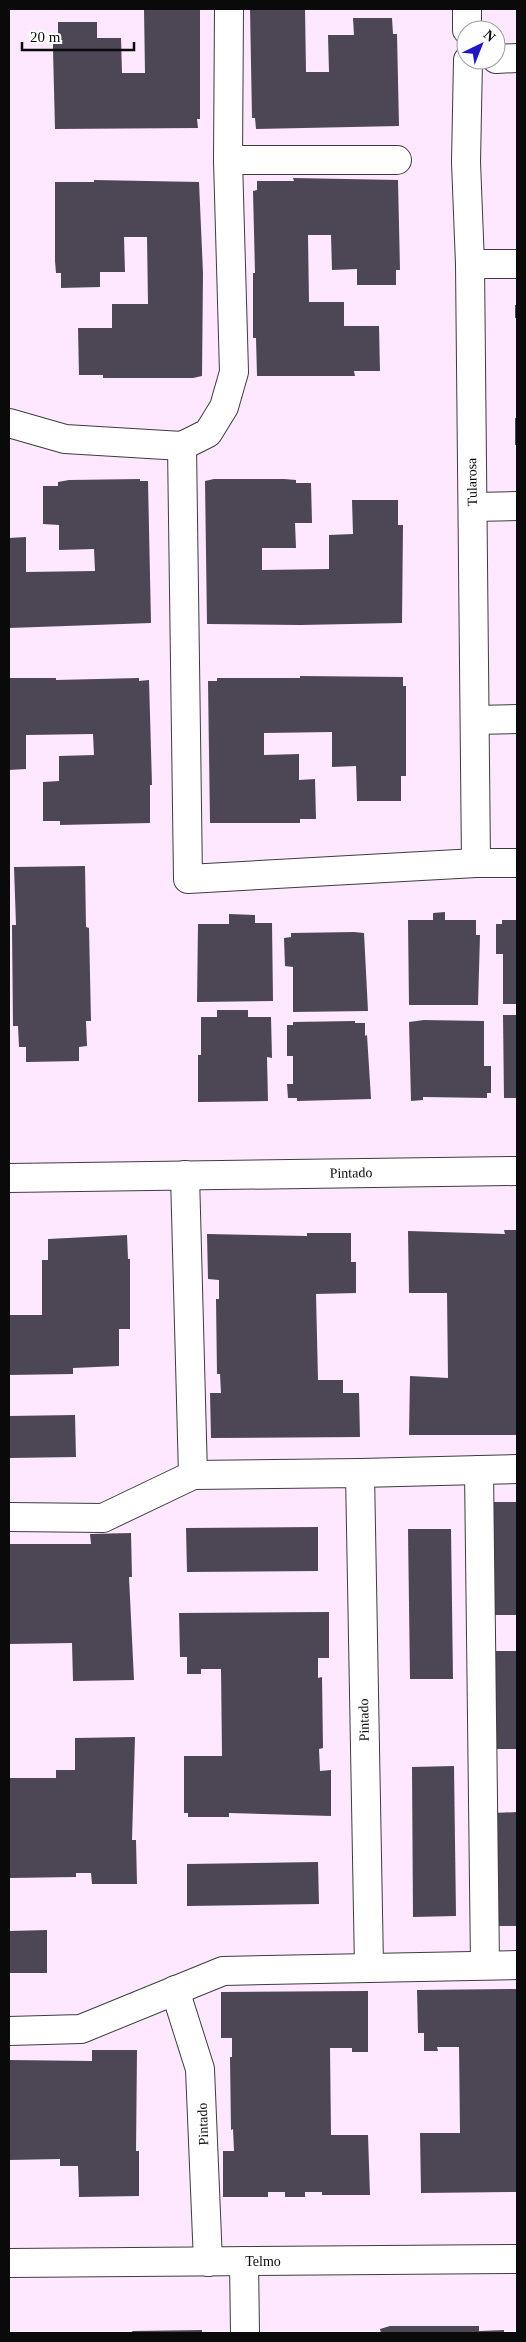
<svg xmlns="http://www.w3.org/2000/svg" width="526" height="2342" font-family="Georgia,serif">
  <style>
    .building { fill: #4d4654 }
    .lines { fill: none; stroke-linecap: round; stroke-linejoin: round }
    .minor-casing { stroke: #3d3d3d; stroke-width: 30 }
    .minor { stroke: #fff; stroke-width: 28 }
    .labels { text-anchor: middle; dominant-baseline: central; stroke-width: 5; stroke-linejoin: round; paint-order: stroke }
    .street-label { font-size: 14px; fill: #0a0a0a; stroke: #fff }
  </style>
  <rect width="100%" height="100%" fill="#fde8ff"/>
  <!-- building -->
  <g class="building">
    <path d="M144,9h56v110h-3l1,9 -143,1 -2,-79v-11h5v-17h39v16h24l1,35h23z"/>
    <path d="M250,9h55l1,63h23l-1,-37h26l-1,-17h39l1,16h4l2,92 -143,3 -1,-11h-3z"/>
    <path d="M293,178l105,2 2,90h-4v15h-39v-16l-25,1 -1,-35h-23l1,67h35v24h35l1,45h-26l1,5h-98l-1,-38h-3v-65h2l-2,-82 4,-1v-9h37z"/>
    <path d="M94,180l105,2 4,91 -1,103 -9,2h-90v-3h-24l-1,-47h34v-24h36l-1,-67h-23l1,35h-25v15l-39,1v-15h-5l-1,-12v-79h39z"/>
    <rect x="515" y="305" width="2" height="13"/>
    <rect x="515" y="418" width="2" height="27"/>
    <path d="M140,479v2h8l3,142 -142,5v-90l17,-1v35l69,-1 -1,-22 -35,1v-25l-16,-1v-38h15v-4l11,-2z"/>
    <path d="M214,479h70l12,1v3h15l1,40h-17l1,25h-34v22l67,-1v-34l24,-1 -1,-34h46v25h5l-1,98 -102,2 -93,-1 -2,-143z"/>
    <path d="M300,676l103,1v9h3v90h-5v25h-44l-1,-35 -24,1v-35l-68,1v22l35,-1v26l16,-1 1,40h-16v4h-90l-2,-142h9v-3h83z"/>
    <path d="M9,678h47v2l83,-2v3l10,-1 3,105h-2v38l-90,2v-4h-17v-39l16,-1v-25l35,-1 -1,-21 -67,1v34l-17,1z"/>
    <path d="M85,866l1,61 3,1 2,93h-5l1,25 -8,1v14l-53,1v-15h-7l-1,-21h-5l-1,-101h4l-2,-58z"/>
    <path d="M445,912v8h31v15h4l-2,70h-69l-1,-85h25v-7z"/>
    <path d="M229,914l26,1v8h17l1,78 -76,1 1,-78h31z"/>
    <path d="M502,920h15v84h-14v-50h-7v-30h6z"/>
    <path d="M354,932l10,1 4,78 -75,1v-45l-8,-1 -1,-28 7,-1v-4z"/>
    <path d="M217,1010h31v7h23l1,41 -5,-1 1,44 -70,1v-47h3v-38h16z"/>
    <path d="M503,1015h14v83h-13z"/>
    <path d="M424,1020l60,1v45h7v27h-4v5l-64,-1v3l-12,1 -2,-79z"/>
    <path d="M355,1021v2h10v13l2,-1 4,64 -74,2v-3h-9l-1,-14h6v-28h-6v-31h6v-3z"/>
    <path d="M504,1230h13v205h-108l1,-59 38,2 -1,-85h-38l-1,-62 97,3z"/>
    <path d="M307,1233h44v29h5v31l-40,1 2,86h25v13h16l1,44 -149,1 -1,-45h11l-1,-19h-3l-1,-75h3v-19l-11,-1 -1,-45 100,2z"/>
    <path d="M127,1235l1,24h2v70h-11v37l-46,2v6l-64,1v-60h33v-55h6v-21z"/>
    <path d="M75,1415l1,42 -67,1v-42z"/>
    <path d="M491,1502h26v113h-25z"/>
    <path d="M318,1527v44l-131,1 -1,-44z"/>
    <path d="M408,1529h43l2,150h-43z"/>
    <path d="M131,1533l1,44h-3l5,103 -61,1 -1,-38 -63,1v-100h82l-1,-10z"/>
    <path d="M329,1612v46h-11v20l4,-1 1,71 -4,1 1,22 11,-1v46l-102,-3v4h-41v-4h-4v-57h38l-1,-87h-20v5h-14v-17h-7l-1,-44z"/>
    <path d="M492,1651h25v98h-23z"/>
    <path d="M135,1737l-3,103h4l1,44h-45l-1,-11h-15v4l-67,1v-100h47v-8h19v-32z"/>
    <path d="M454,1766l2,150 -43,1 -1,-150z"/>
    <path d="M517,1812v114h-22l-2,-113z"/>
    <path d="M318,1862l1,42 -132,2v-42z"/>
    <path d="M47,1930v43h-38v-42z"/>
    <path d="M517,1989v203l-96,1 -1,-60h40l-1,-86h-22l1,4h-14v-18h-6l-1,-43z"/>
    <path d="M368,1991v61h-16v-4h-22l1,87h37l2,60h-48v-3h-17v5h-20v-5h-17v5h-45v-46h11l-1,-22 -2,1 -1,-73h2v-19h-11v-46z"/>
    <path d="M92,2050h45l-1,101h3v45l-60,1 -1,-31h-18v-7l-51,1v-100l83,1z"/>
    <path d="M390,2326h89v5l25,-1v3h-123l-1,-4z"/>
    <path d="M202,2330v3h-69l-1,-2z"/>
  </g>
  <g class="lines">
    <defs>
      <g id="minor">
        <path d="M467,9v21"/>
        <path d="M496,59l21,-1"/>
        <path d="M468,60l-2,102 4,102 6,599h41"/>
        <path d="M228,160l1,-151"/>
        <path d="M470,264h47"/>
        <path d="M9,423l56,16 117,7 26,-13 16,-26 10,-35 -6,-212h169"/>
        <path d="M182,446l6,433 288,-16"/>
        <path d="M473,507l44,-1"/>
        <path d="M475,720l42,-1"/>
        <path d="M185,1175l8,300"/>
        <path d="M9,1178l508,-7"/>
        <path d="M479,1470l6,495"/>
        <path d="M360,1473l157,-4"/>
        <path d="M9,1517l94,1 90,-43 167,-2 9,494"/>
        <path d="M175,1990l25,79 8,193"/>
        <path d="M9,2031l72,-2 142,-58 294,-6"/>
        <path d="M244,2261l1,72"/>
        <path d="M9,2263l508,-4"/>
      </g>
    </defs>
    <!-- minor casing -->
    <use href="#minor" class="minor-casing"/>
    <!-- minor -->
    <use href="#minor" class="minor"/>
  </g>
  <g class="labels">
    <!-- street labels -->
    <g class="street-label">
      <text transform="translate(472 482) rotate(-91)">Tularosa</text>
      <text transform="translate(351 1173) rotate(-1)">Pintado</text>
      <text transform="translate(364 1720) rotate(-91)">Pintado</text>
      <text transform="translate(203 2124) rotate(-92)">Pintado</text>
      <text x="263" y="2261">Telmo</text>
    </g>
  </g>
  <!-- border -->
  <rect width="526" height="2342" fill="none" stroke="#0a0a0a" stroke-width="20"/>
  <!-- north arrow -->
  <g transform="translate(481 45) rotate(43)"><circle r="24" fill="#ffffff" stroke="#9d9d9d"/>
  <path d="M0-4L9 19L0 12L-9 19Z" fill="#2017c6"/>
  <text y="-8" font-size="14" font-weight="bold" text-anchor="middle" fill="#0a0a0a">N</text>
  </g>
  <!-- scale -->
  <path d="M22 42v8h112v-8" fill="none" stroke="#0a0a0a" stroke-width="2.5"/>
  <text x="30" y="42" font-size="15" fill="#0a0a0a" stroke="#ffffff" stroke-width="4" paint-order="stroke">20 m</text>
</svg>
